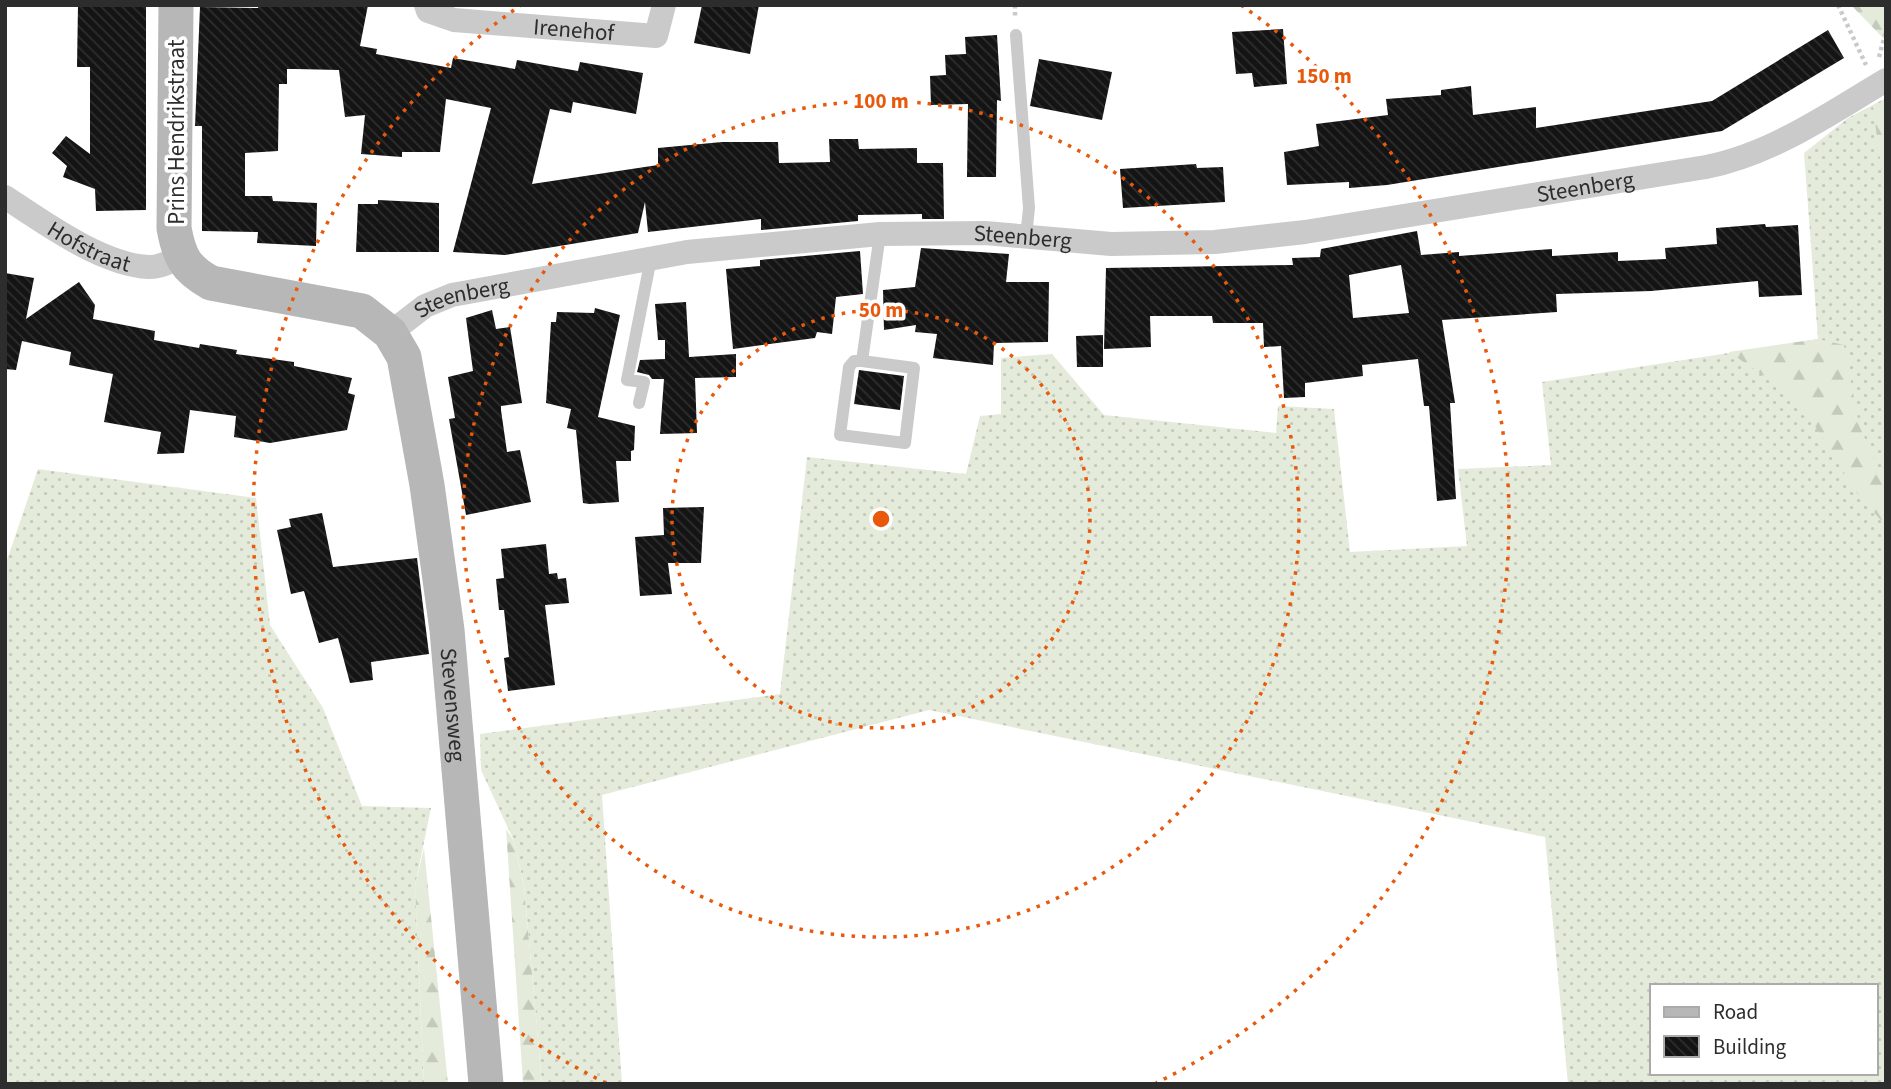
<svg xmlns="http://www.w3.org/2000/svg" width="1891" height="1089" font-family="'Source Sans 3',sans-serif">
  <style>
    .grass { fill: url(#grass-dots); fill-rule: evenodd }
    .forest { fill: url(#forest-firs) }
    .building { fill: url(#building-back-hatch); fill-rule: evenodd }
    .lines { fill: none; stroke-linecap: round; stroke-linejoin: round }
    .path { stroke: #cacaca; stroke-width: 4.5; stroke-dasharray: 3.5 3.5; stroke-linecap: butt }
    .lane { stroke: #cacaca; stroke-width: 12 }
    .street { stroke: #cacaca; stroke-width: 24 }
    .secondary { stroke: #b7b7b7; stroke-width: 35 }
    .ring { fill: none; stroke: #e8590c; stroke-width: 3.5; stroke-dasharray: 3.5 7 }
    .labels { text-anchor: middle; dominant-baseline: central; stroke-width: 7; stroke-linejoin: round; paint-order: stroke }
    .street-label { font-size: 23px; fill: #2d2d2d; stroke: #fff }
    .centre { fill: #e8590c; stroke: #fff; stroke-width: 3.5 }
    .ring-label { font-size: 21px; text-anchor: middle; font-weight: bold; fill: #e8590c; stroke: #fff; stroke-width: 7; stroke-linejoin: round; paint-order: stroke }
  </style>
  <defs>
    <pattern id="grass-dots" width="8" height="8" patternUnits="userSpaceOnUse" patternTransform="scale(1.75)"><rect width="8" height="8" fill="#e4ebda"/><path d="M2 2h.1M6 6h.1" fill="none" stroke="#c4cabb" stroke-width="1.8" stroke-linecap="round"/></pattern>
    <pattern id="forest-firs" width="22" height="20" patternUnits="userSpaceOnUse" patternTransform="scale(1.75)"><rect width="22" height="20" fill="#e4ebda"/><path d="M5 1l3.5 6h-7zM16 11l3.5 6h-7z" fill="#c4cabb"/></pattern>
    <pattern id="building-back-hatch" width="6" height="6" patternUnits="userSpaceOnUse" patternTransform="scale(1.75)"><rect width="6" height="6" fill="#141414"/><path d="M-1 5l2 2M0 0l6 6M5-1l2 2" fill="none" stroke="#2e2e2e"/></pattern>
  </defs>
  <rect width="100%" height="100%" fill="#fff"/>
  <!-- grass -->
  <g class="grass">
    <path d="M1886,98v986h-318l-23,-247 -616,-127 -327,85 20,289h-80l-18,-199 -10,-44 -33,-71 -1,-36 300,-40 27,-237 159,17 14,-58 21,-2v-56l51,-4 52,61 172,18 2,-27 56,3 16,143 117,-6 -9,-77 93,-4 -9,-83 276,-43 -14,-186 44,-35zM1651,986h224v87h-224z"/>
    <path d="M38,469l218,29 14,127 53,83 39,98 69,2 -16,78 9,198h-419v-518z"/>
  </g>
  <!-- forest -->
  <g class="forest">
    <path d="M1851,5h35v36z"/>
    <path d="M1886,99v105l-13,-97z"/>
    <path d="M1818,339l26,6 15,80 27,61v40l-30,-34 -58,-93 -69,-47z"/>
    <path d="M506,829l8,12 10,45 18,198h-19z"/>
    <path d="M424,848l24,236h-24l-9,-198z"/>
  </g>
  <!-- building -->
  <g class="building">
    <path d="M78,5h68v205l-50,1 -1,-22 -32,-12 4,-11 -15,-13 14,-17 24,18v-87h-13z"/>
    <path d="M259,5h109l-8,41 17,3 -1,5 75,14 2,-10 62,11 2,-9 61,11 2,-9 63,11 -7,41 -63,-12 -2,11 -21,-4 -18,75 126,-19v-17l64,-6h56l1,21 51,-1 -1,-23h29l1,10 58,-1v15h26l1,56h-22v-5l-64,1v6l-97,9v-11l-113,13 -3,-30 -7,31 -133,22 -52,-3 38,-144 -45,-9 -6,53h-38v5l-41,-3 4,-39 -20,2 -6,-47 -44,-1h-8v15h-8l-1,67 -33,2v43h27l1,5 44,2 -1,43 -59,-3 1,-11 -56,-1v-105h-7l5,-119 58,1z"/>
    <path d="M702,5h57l-9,49 -56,-11z"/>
    <path d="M1283,29l4,55 -33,3 -2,-14 -16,1 -4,-42z"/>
    <path d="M1828,30l16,28 -122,73 -335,54 -38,3v-6l-62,3 -3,-33 35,-6 -3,-22 72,-9 -2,-16 55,-4v-5l30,-4 2,29 63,-8v21l124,-19 52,-8z"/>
    <path d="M997,35l4,66 -4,-1 -1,77h-29l1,-73 -37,1 -1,-29 16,-1 -1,-20 21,-1 -1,-17z"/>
    <path d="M1039,59l73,13 -10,48 -72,-14z"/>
    <path d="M1196,164l1,4 26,-1 2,35 -102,6 -3,-39z"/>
    <path d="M378,200l61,3v49h-83l2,-48h20z"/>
    <path d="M1765,224l1,3 32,-2 4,70 -43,2 -1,-16 -107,10 -95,3 1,18 -115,8 13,83h-5l6,96 -19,2 -8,-95h-5l-6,-47 -56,6 1,11 -58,7v14l-21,1 -3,-52 -17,1 -1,-24h-50l-1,-7h-62l1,31 -47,2 2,-81 187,-3 -1,-7 28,-1 1,-8 96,-18 4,24 38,-3v4l93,-7v7l66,-4v9l48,-2 -1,-11 52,-4 -1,-16zM1401,265l8,48 -56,5 -4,-43z"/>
    <path d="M921,248l88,6 -3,28h43l-1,60 -54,1 -1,22 -60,-7 4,-24 -22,-2 1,-7 -32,5 -1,-40 32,-3z"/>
    <path d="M860,251l3,43 -27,3 -4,37 -15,-2 -2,6 -82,11 -7,-80 34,-3v-6z"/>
    <path d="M5,273l29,5 -8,41 53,-37 16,23 -2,14 62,12 -1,9 45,8 1,-4 37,6 -1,4 58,8v4l58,12 -4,15 7,2 -8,35 -77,13 -36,-6 2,-21 -46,-6 -6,43 -27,1 4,-22 -57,-10 9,-48 -44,-9 2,-13 -49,-11 -6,29 -11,-1z"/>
    <path d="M686,302l3,55 47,-3v23l-41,1 2,55 -37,1 4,-55h-12l-3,-4 -12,-3 3,-12 25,-1v-19h-7l-3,-36z"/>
    <path d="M595,308l25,7 -22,102 37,9 -1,24 -3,1v10h-15l3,41 -30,2 -6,-1 -7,-73 -9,-2 4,-19 -25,-6 5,-81h5l1,-10 37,1z"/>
    <path d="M492,310l4,19 14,-2 12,76 -21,3v4l6,42 13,-2 11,52 -65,13 -17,-96 6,-1 -7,-41 25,-6 -7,-53z"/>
    <path d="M1103,335v32h-26l-1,-31z"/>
    <path d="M859,370l45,6 -4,34 -46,-6z"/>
    <path d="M704,507l-3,56h-33l4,31 -32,2 -5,-59 29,-2 -1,-27z"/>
    <path d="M322,513l11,54 84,-9 12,96 -58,8 2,18 -23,3 -12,-45 -19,5 -15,-52 -13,3 -14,-64 14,-3 -2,-8z"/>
    <path d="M546,544l3,30 8,-1 1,6 8,-1 3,25 -24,2 10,80 -47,6 -4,-33 5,-1 -5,-47h-5l-3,-31 8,-1 -3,-29z"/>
  </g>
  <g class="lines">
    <!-- path -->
    <g class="path">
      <path d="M1015,5v13"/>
      <path d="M1838,5l28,60"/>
      <path d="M1879,57l7,-26"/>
    </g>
    <!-- lane -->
    <g class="lane">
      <path d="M1016,35l13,173 -3,29"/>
      <path d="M862,361l52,7 -9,75 -65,-8 9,-68 5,-6h8l18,-127"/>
      <path d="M639,403l5,-21 -17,-2 24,-122"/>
    </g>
    <!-- street -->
    <g class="street">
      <path id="s1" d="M426,5l2,6 26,9 202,16 8,-31"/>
      <path id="s2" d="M5,197c38,25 97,68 144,70 9,1 22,-6 31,-9"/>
      <path id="s3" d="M390,333l35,-27 27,-11 235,-43 193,-18 105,-1 126,11 104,-2 90,-10 401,-65c66,-13 123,-53 180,-87"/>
    </g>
    <!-- secondary -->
    <path class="secondary" id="s4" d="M176,5l-2,223c5,28 11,41 37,55l151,28 28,22 14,24 23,128 20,145 39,454"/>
  </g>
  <!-- distance rings -->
  <g class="ring">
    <circle cx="881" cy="519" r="209"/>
    <circle cx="881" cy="519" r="418"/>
    <path d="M606 1083A627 627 0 0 1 521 5M1241 5A627 627 0 0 1 1156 1083"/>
  </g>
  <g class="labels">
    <!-- street labels -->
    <g class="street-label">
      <text stroke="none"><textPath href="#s1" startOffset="154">Irenehof</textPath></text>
      <text transform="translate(176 132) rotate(-90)">Prins Hendrikstraat</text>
      <text stroke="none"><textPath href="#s3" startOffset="1216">Steenberg</textPath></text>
      <text stroke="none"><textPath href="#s3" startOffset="649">Steenberg</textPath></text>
      <text stroke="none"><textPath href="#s2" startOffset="98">Hofstraat</textPath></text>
      <text stroke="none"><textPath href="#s3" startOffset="82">Steenberg</textPath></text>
      <text stroke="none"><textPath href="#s4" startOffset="861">Stevensweg</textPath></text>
    </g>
  </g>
  <circle cx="881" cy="519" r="10" class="centre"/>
  <g class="ring-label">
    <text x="1324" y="83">150 m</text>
    <text x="881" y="108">100 m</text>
    <text x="881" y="317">50 m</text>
  </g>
  <!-- border -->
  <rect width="1891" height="1089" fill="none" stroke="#2d2d2d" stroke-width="14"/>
  <!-- legend -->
  <rect x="1650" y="984" width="228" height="91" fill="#ffffff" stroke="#ababab" stroke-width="2"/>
  <rect x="1664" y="1007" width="35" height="10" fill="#b7b7b7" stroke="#ababab" stroke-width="2"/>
  <text x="1713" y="1019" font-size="21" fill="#2d2d2d">Road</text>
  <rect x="1664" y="1036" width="35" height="21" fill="url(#building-back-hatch)" stroke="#ababab" stroke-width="2"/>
  <text x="1713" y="1054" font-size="21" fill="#2d2d2d">Building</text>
</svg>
